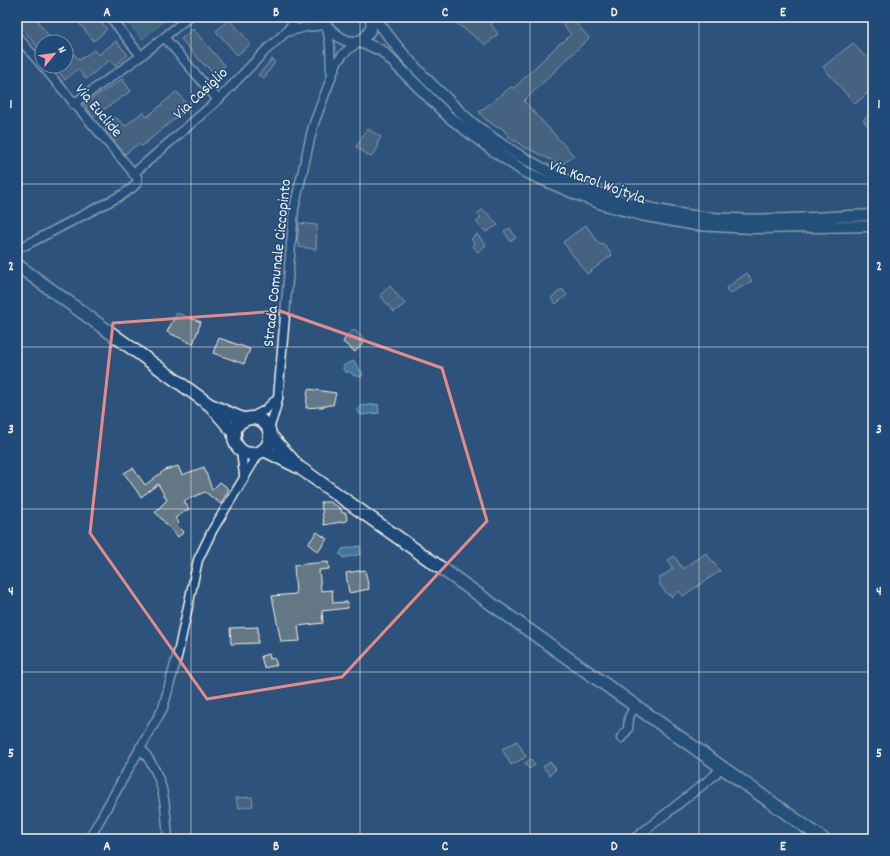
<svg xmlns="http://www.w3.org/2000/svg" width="890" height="856" font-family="Dekko,sans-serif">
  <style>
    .green { fill: #527f88; stroke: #a3b8b8 }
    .water { fill: #3f769b; stroke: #87a7ba }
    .building { fill: #647785; stroke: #f4f1e8 }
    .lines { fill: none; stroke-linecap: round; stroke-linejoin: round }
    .minor-casing { stroke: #f4f1e8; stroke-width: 11 }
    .tertiary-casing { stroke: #f4f1e8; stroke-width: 13 }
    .secondary-casing { stroke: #f4f1e8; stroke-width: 15 }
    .minor { stroke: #1f4a7a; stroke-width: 8 }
    .tertiary { stroke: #1f4a7a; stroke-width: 10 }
    .secondary { stroke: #1f4a7a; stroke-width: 12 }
    .marked { fill: none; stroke: #e58c88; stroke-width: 3; stroke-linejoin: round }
    .grid { fill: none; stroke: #f4f1e8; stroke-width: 1; stroke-opacity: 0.55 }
    .labels { text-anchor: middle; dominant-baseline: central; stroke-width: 3; stroke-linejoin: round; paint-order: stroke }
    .street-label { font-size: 16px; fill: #f4f1e8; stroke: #1f4a7a }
    .neatline { fill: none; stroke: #f4f1e8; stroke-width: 1.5 }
    .grid-label { font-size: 13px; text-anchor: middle; font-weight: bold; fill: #f4f1e8 }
  </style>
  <rect width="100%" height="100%" fill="#2d537c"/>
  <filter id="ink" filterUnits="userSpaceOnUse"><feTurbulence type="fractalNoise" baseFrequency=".025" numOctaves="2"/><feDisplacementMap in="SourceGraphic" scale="8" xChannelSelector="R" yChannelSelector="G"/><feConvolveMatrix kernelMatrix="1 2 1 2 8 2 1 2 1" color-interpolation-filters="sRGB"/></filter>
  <g filter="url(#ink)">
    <!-- green -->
    <path class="green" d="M124,17h45l-27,22z"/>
    <!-- water -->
    <g class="water">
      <path d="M354,361l9,13 -2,3 -8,-2 -3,-3h-5l-2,-3 1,-4z"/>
      <path d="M378,404l1,9 -18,2 -4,-4v-2l3,-3z"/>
      <path d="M360,546l1,8 -18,4v-2l-4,-2 3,-3v-2z"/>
    </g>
    <!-- building -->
    <g class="building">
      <path d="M17,17h28l-7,5 16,20h-12v11l-25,-31z"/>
      <path d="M74,17h23l10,12 -13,12z"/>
      <path d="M448,17h54l-11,7 7,10 -12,11z"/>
      <path d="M556,17h15l18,21 -65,63 50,55 -13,9 -34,-17h-3l-7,-7h-4l-12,-14h-5l-7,-6 -3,-1 -7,-8 32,-25 3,1 47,-46 1,1 9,-9z"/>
      <path d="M229,19l22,25 -14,11 -21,-24z"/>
      <path d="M193,29l32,37 -11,9 -8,-10 -1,1 -24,-27z"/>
      <path d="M116,41l12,14 -13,11 -5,-6 -24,19 -8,-10 -13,11 -11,-14h12v-6l8,-6 5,6 15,-10 4,5z"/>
      <path d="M853,43l12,14 8,-7v38l-18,16 -32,-37z"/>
      <path d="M272,59l3,3 -11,16 -6,-3z"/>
      <path d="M122,79l9,12 -38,26 -9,-13z"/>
      <path d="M176,92l2,1 11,14 -47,39 -4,-2 -13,10 -20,-24 1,-1 -1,-1 4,-3 -1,-3 6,-5 1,2 2,-1 8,8 18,-14 4,5z"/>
      <path d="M873,112v20l-10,-12z"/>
      <path d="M368,129l13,8 -4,7 2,2 -8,11 -15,-10 10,-17 1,1z"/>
      <path d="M483,209l15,16 -12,7 -10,-10 5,-4 -4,-4z"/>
      <path d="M299,223l18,2 -1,24 -17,-2v-5h-2z"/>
      <path d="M586,225l14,20 3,-2 9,12 -25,19 -24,-32z"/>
      <path d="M510,228l6,10 -6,3 -6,-10z"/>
      <path d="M477,234l9,11 -8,7 -6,-7 2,-2 -3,-4z"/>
      <path d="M747,273l5,8 -23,13 -3,-6z"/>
      <path d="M390,286l15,18 -11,8 -14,-17z"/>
      <path d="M562,289l5,6 -11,9 -5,-6z"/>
      <path d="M177,313l24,9 -8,22 -26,-12z"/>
      <path d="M354,330l12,10 -11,12 -12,-10 4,-7z"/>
      <path d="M219,338l31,11 -6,15 -31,-11z"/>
      <path d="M308,389l28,4 -3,12h-5v1h-5v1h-5l-12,1z"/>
      <path d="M178,466l4,9 22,-8 8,23 8,-8 9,7 -8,15 -16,-12 -21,9 5,8 -14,9 4,5 -2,2 7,7 -6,5 -23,-25 12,-12 -9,-16 -17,13 -17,-24 9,-5 12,17 20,-15z"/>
      <path d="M321,502h9l11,7 1,4h4l1,8 -23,4z"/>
      <path d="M317,532l10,7 -9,13 -10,-8z"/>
      <path d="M706,553l14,18 -37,25 -4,-5 -8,6 -2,-3 -1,1 -9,-11 2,-2 -3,-3 15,-10 -5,-9 6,-4 9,13z"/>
      <path d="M328,562l1,7 -10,1 2,21 11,-1 1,13 14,-1 1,6 -26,3 1,12 -25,3 2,15 -19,1 -9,-46 24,-2 -2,-29z"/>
      <path d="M365,570l4,19 -20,4 -3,-20z"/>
      <path d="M258,627v16l-27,1 -1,-16z"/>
      <path d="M269,654l1,5 4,-1 3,7 -13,3 -3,-12z"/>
      <path d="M517,741l9,16 -15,8 -9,-16z"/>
      <path d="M531,759l4,6 -6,4 -4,-6z"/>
      <path d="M550,762l6,7 -6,6 -7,-8z"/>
      <path d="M252,797l1,9 -15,2 -2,-10z"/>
    </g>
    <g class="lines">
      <defs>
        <g id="minor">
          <path d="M110,17l31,39 48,-39"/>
          <path d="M327,27l3,18 1,25"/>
          <path d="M286,32l20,-5 19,-2"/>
          <path d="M17,36l120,141v6l-5,5 -10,7 -96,50 -9,2"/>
          <path d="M165,38l53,62"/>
          <path d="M73,104l68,-48"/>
          <path d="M133,174l85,-74 47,-49 21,-19 12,-15"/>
          <path d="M250,418l15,-8 13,-12"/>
          <path d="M269,429l6,-18 3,-13 16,-189 19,-83 24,-64 7,-9 13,-10"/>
          <path d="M241,450l3,25"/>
          <path d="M621,738l7,-9 1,-12 6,-12"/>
          <path d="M140,747c25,31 25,54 28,92"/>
          <path d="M89,839l74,-131 15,-55 20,-93 14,-29 47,-78"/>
          <path d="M634,839l81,-64 5,-8"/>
        </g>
        <g id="tertiary">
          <path d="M319,17c9,12 31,35 46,20 6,-6 8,-12 6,-20"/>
          <path d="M375,17c20,30 44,56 70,80 10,10 20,20 31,29 67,52 151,85 236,92 54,4 107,-1 161,-3"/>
          <path d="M358,42l11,3 13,6 67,66 42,32 34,23 53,23 27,10 36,10 55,10 56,3 121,-2"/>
        </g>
        <g id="secondary">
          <path d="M17,265l193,140 35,15"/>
          <path d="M212,407l23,27"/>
          <circle cx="252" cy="436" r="18"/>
          <path d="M270,435l25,28"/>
          <path d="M264,450l36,18 523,371"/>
        </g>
      </defs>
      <!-- minor casing -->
      <use href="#minor" class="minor-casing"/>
      <!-- tertiary casing -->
      <use href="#tertiary" class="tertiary-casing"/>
      <!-- secondary casing -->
      <use href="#secondary" class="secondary-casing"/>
      <!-- minor -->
      <use href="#minor" class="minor"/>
      <!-- tertiary -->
      <use href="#tertiary" class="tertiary"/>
      <!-- secondary -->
      <use href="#secondary" class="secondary"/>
    </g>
  </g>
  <!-- marked area -->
  <path d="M0 0H890V856H0ZM280,311l162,57 45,153 -145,156 -135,22 -117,-166 23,-210z" fill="#2d537c" fill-opacity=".55" fill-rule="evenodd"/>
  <path class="marked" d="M280,311l162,57 45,153 -145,156 -135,22 -117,-166 23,-210z"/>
  <!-- grid -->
  <path class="grid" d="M191,17v822M360,17v822M530,17v822M699,17v822M17,184h856M17,347h856M17,509h856M17,672h856"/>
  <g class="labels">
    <!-- street labels -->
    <g class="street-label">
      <text transform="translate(201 94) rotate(-43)">Via Casiglio</text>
      <text transform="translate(98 111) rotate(50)">Via Euclide</text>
      <text transform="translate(597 183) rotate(20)">Via Karol Wojtyla</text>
      <text transform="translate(278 263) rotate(-84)">Strada Comunale Ciccopinto</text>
    </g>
  </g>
  <!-- margin -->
  <rect width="890" height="856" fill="none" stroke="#1f4a7a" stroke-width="44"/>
  <!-- north arrow -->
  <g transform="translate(54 54) rotate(61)"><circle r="19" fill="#1f4a7a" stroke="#748da6"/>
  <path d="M0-3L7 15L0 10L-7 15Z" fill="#ff9aa2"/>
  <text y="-6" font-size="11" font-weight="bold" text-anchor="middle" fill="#f4f1e8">N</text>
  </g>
  <rect x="22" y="22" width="846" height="812" class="neatline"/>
  <g class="grid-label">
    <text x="107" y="16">A</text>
    <text x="276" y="16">B</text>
    <text x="445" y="16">C</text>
    <text x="614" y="16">D</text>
    <text x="783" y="16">E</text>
    <text x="11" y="108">1</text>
    <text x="879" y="108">1</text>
    <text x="11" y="270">2</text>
    <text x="879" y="270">2</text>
    <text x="11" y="433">3</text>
    <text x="879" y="433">3</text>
    <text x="11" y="595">4</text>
    <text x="879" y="595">4</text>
    <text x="11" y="757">5</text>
    <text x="879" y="757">5</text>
    <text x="107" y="850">A</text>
    <text x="276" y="850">B</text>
    <text x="445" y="850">C</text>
    <text x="614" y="850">D</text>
    <text x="783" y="850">E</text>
  </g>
</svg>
